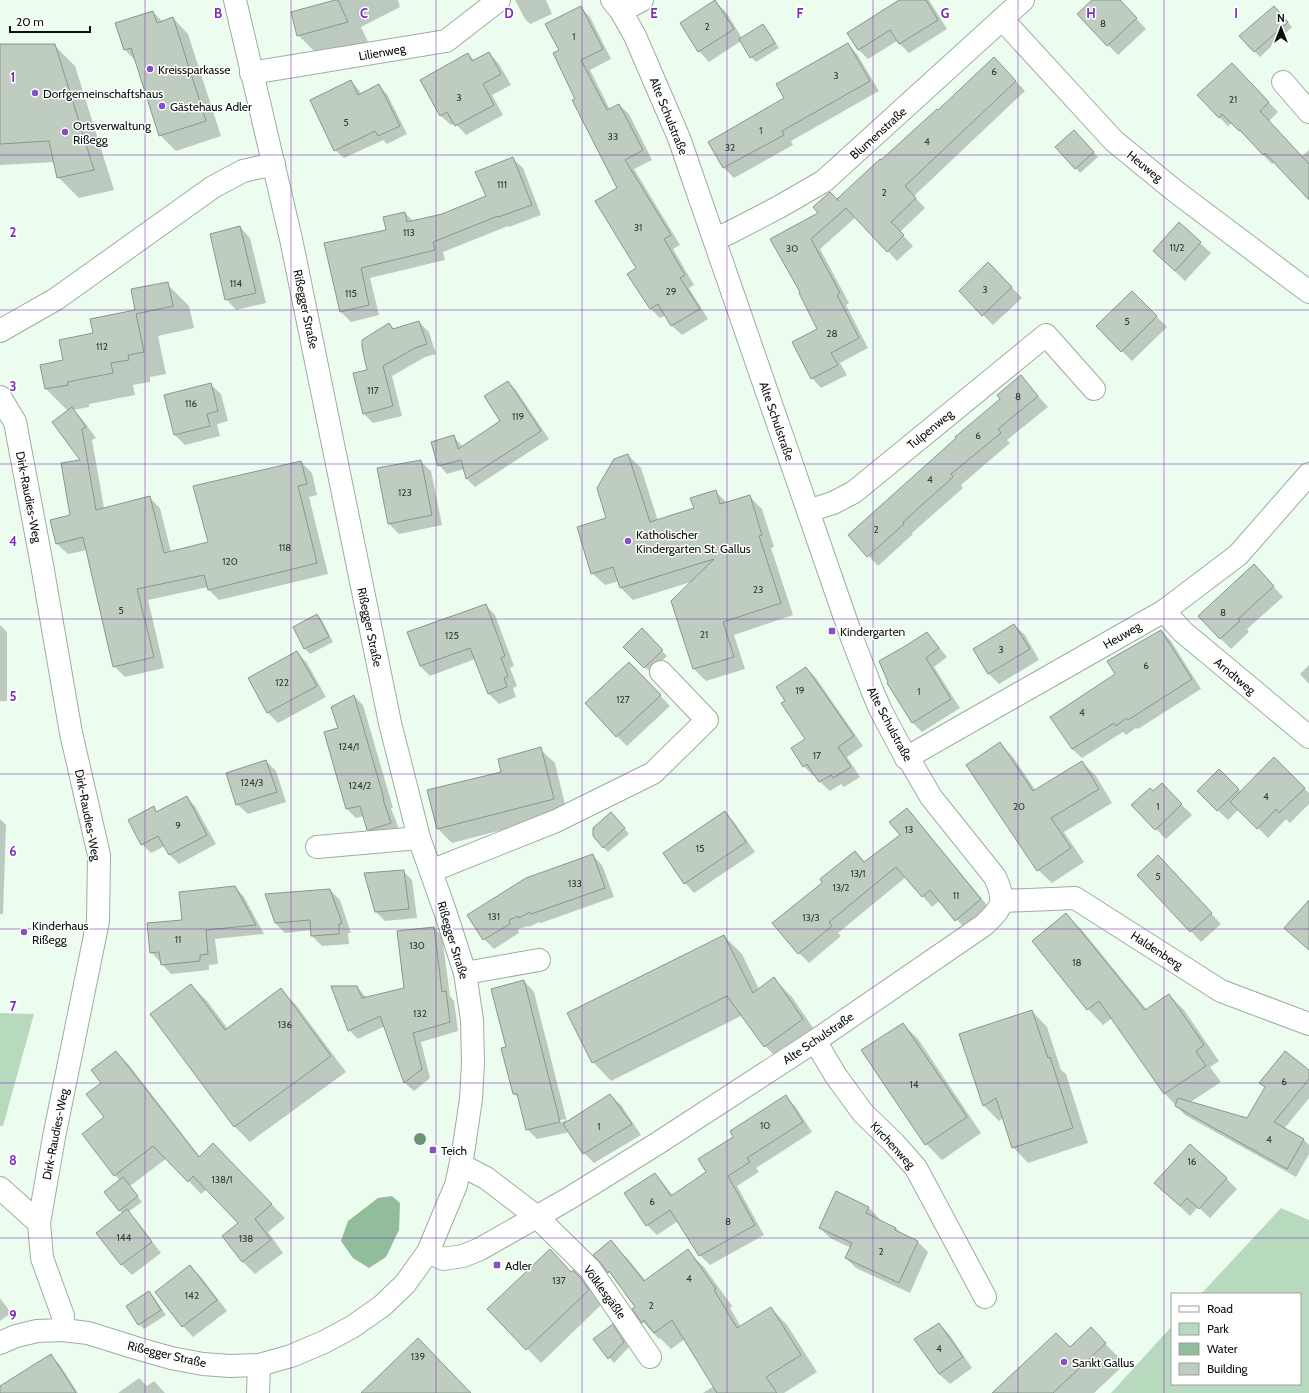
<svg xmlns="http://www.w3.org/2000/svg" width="1309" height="1393" font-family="Cabin,sans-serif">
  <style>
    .green { fill: #b7dabe }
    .water { fill: #91bd9a }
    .shadow { fill: #0003; fill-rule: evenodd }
    .building { fill: #becdc0; stroke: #89988c }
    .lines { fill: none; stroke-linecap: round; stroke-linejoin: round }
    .minor-casing { stroke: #9eada1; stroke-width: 24 }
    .minor { stroke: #fff; stroke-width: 22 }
    .tree { fill: #6e927a }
    .grid { fill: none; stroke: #7b2cbf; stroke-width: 1; stroke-opacity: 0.55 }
    .poi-dot { fill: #844fc7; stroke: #fff; stroke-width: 1.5 }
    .labels { text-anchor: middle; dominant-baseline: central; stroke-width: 3; stroke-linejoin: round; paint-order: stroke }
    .number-label { font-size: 10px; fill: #373f38 }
    .street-label { font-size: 12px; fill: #0a100b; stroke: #fff }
    .poi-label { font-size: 12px; fill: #0a100b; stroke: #fff; text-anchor: start }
    .grid-label { font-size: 13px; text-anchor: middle; font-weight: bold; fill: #7b2cbf; stroke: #fff; stroke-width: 3; stroke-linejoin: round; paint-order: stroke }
  </style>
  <rect width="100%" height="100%" fill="#ecfcef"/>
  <!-- green -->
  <g class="green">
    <path d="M0,1013l34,1 -31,112h-3z"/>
    <path d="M1281,1208l28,12v173h-198l61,-67v58h128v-90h-99z"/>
  </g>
  <!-- water -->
  <path class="water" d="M392,1196l8,7 -1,27 -13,27 -17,11 -16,-10 -12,-17 7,-20 30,-23z"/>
  <!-- shadow -->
  <g class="shadow">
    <path d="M338,0h60l2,7 -39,20 8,17 -49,13 -22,-22z"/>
    <path d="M515,0h31l6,14 -22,10 -5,-5z"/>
    <path d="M901,0h28l18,29 -38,24 -12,-12 -29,18 -9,-9 -10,-17z"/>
    <path d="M1093,0h26l27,29 -28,26 -10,-10z"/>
    <path d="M715,2l11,10 16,26 21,-12 5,5 11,17 -23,14 -5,-5 -10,-16 -32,21 -10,-11z"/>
    <path d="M580,7l10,10 21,42 -21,11 20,40 9,-5 10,9 23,46 -18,9 46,76 -7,4 21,36 -5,3 19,31 -26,16 -10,-9 -6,-11 -6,3 -9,-9 -22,-35 8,-6 -19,-80 -41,-89 -17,-48z"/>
    <path d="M153,12l10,10 10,-4 15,16 33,102 -45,15 -16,-16 -24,-74 -11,-11 -8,-27z"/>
    <path d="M1279,12l13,15 -32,30 -19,-20z"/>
    <path d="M848,44l9,10 22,37 -88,50 2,4 -59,33 -10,-10 -15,-26 77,-44z"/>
    <path d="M0,45h54l21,21 39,124 -35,8 -21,-21 -3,-15 -55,3z"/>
    <path d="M489,53l10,11 12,21 -19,10 11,20 -37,20 -11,-12 -4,2 -11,-10 28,-61 7,7z"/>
    <path d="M1004,68l21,23 -111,105 11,12 -25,24 13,14 -16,15 -41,-44 -36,32 29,54 -3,2 22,43 -28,15 7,12 -26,13 -9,-10 6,-49 -17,-36 -30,-53 49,-27 17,-12 101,-89z"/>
    <path d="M1241,73l37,39 -9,9 33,35 7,-6v49l-34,-37 -3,2 -40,-41 -4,3 -9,-9z"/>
    <path d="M351,81l8,9 2,4 18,-8 8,8 20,40 -20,10 -4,-4 -39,18 -9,-8z"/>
    <path d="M1079,136l19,21 -18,16 -4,-5z"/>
    <path d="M512,158l11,10 18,47 -32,12 -1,-1 -65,26 2,8 -75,18 9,37 -28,7 -11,-11 -15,-67 62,-13 18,-18 9,9 29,-7 44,-18z"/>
    <path d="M1179,224l32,29 -26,28 -31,-30z"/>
    <path d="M240,227l10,11 16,65 -30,7 -10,-11z"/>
    <path d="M999,274l23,24 -29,27 -10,-10z"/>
    <path d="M167,284l22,22 5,22 -36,8 8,38 -16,3v5l-17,3 2,10 -46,9v3l-16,3 9,9 14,19 -4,2 12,68 45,-11 11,11 11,44 38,-9 92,-81 11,11 5,22 -8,2 19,77 -109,26 -10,-10 -1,-3 -60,13 16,68 -39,9 -11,-11 -27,-116 -19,4 -11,-10 14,-28 11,-56 -14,-49 -22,-22 18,-28 31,-27 42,-24z"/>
    <path d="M1132,292l35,35 -35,34 -35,-35z"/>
    <path d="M419,322l10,10 7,22 -11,3 -33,19 10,40 -29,7 -9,-9 4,-44 21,-46 5,6z"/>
    <path d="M1021,377l27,30 -41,33 3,3 -49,42 2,3 -51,45 1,1 -35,32 -28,-31 152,-136z"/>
    <path d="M508,382l8,8 33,49 -74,48 -8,-8 -3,-10 -17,5 -8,-9 15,-28 9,10 39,-26z"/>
    <path d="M210,384l11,10 7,27 -11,3 3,12 -35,9 -10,-10 -10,-39z"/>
    <path d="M628,455l13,13 17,53 37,-12 20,-18 12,12 22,-7 13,13 12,38 -3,1 22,67 -59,20 11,34 -39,12 -12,-12 -22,-68 19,-19 -58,18 -12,-12 -2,-7 -14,4 -13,-12 15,-54z"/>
    <path d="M420,461l11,10 11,54 -43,9 -10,-10z"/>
    <path d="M1264,576l19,21 -36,32 2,3 -18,17 -11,-11z"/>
    <path d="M486,605l9,10 19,51 -4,2 7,18 -4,2 3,9 -17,7 -10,-10 -14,-35 -45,17 -10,-10z"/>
    <path d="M317,615l5,5 11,22 -23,12 -5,-5 -11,-21z"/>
    <path d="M0,625l7,7v69h-7z"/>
    <path d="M1014,625l11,10 14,25 -40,24 -10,-10 -15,-25z"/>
    <path d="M642,630l25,26 -17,16 -25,-25z"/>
    <path d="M1161,631l10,10 30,48 -63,40 -2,-1 -10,7 -3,-3 -41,26 -10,-9 45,-75z"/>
    <path d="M926,633l9,9 12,15 -13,10 26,41 -38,24 -9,-9 -25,-40 19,-37z"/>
    <path d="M297,652l10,11 19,34 -48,26 -10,-10 -19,-35z"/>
    <path d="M1309,665v19l-9,-10z"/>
    <path d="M806,668l10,10 47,68 -16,11 13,20 -16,10 -3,-3 -11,7 -10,-9 -5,-8 -2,2 -9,-10 2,-27 -19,-38z"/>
    <path d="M639,673l31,33 -43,40 -10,-10z"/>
    <path d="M354,696l9,9 30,103h-2l9,24 -23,7 -9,-10 -4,-13 -8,2 -9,-9 -22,-76 14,-4z"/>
    <path d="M1000,743l13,14 23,34 46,-29 14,14 16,27 -48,29 20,30 -32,21 -14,-13z"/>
    <path d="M540,749l15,14 12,50 -115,30 -14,-14 64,-57z"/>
    <path d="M1274,759l35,34v11l-19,19 -4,-4 -18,19 -29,-29 -11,11 -30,-29 21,-21 22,22z"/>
    <path d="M266,761l10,10 10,31 -38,12 -11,-10z"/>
    <path d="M1172,795l20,20 -26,24 -10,-10z"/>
    <path d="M186,797l9,9 21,38 -37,20 -9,-9 -5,-9 -14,7 -9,-9 -13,-24 24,-12 5,4z"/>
    <path d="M907,809l9,10 75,91 -25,20 -26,-30 -8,7 -26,-30 -68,56 3,3 -32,27 -10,-10 25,-70 31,-31 10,10 36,-27z"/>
    <path d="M725,812l9,10 21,30 -61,41 -9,-10z"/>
    <path d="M616,818l13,16 -21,18 -5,-5z"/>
    <path d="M0,819l6,6 -3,89h-3z"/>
    <path d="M592,855l10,10 12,32 -73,26 -2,-1 -10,5 -1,-1 -10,3 1,4 -25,16 -10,-10 -15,-24z"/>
    <path d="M1168,866l53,58 -20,18 -63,-67z"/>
    <path d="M403,871l9,9 5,38 -32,3 -9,-9z"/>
    <path d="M235,887l9,10 20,37 -49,5 3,25 -9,1v5l-38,4 -20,-22 32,-31z"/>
    <path d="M330,890l10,10 11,33h-3l1,11 -27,2 -10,-10v-6l-27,3 -10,-10z"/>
    <path d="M1066,915l16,15 65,80 22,-15 15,15 35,51 -9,6 11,15 -32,21 58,16 62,-47v26l-25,31 20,11 5,5v9l-13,23 -111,-62 -20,-21 -53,-76 -9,7 -15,-16 -55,-68z"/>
    <path d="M434,928l8,8 8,60 4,5 4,30 -37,11 9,36 -16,13 -9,-8 -20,-57 -27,13 -9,-9 8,-43 10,11 38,-9z"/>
    <path d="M724,936l18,18 17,35 15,-10 18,18 28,41 -37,26 -18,-18 -22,-31 -132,66 -18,-19z"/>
    <path d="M524,981l10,11 33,130 43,-27 11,10 20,30 -47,28 -10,-10 -14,-21 -33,7 -10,-10 -8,-31 -5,-4 -7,-47zM565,1119v2l-33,8v-2z"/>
    <path d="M191,985l16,16 21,28 53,-39 15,15 50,67 -96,70 -15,-15 -83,-113z"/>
    <path d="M1032,1011l15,16 14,43 5,4 22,69 -60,20 -15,-16 -10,-29 -4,3 -15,-15 -24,-72z"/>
    <path d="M903,1024l15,15 63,94 -39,27 -16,-16 -63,-94z"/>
    <path d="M116,1052l13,13 71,92h26l59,61 -17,14 15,21 -28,21 -13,-13 -2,-38 -33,-34 -6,5 -34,-36 -37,28 12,16 -14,10 9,9 24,32 -29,22 -10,-10 -24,-32 25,-19 -4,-4 1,-29 -5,-6 -9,-57 -4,-35z"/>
    <path d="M785,1096l10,10 17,26 -56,36 3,4 -22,14 27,49 -54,30 -10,-10 -22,-34 -21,14 -10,-10 8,-51 9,10 9,12 35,-24 27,-35z"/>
    <path d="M1226,1178l11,11 -27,29 -12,-11 -8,9 -24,-23z"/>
    <path d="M868,1207l11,11 -1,2 18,8 6,7 16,7 10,10 -18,41 -54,-25 -10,-10 5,-10 -21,-10 -10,-10z"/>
    <path d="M611,1242l17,17 18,22 41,-30 17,16 28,39 -2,2 11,19 30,-19 16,17 30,47 -33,21h-81l11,-7 -29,-47 -14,10 -11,-11 -1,1 -16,-17 -7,-15 -35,-46z"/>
    <path d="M190,1266l11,11 26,34 -34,26 -10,-11z"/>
    <path d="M573,1272l21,20 8,12 -61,59 -52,-54z"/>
    <path d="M149,1293l5,4 12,18 -22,14 -5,-5z"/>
    <path d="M0,1298l11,15 -11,8z"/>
    <path d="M939,1324l10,10 23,34 -22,16 -11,-10z"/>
    <path d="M612,1326l17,21 -15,16 -19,-23z"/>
    <path d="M1091,1329l34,35 -31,29h-101l77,-44z"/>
    <path d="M50,1355l10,10 18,28h-78v-6z"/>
    <path d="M139,1378l8,8 7,-5 11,12h-47z"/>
  </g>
  <!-- building -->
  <g class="building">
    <path d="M335,0h3l10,22 -51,14 -6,-24z"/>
    <path d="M715,0l19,29 -36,23 -18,-29z"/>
    <path d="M899,0h27l12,20 -39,24 -9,-14 -32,20 -11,-17z"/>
    <path d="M1092,0h28l17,18 -30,28 -30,-32z"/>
    <path d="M581,6l22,43 -22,11 26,50 12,-6 24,46 -18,10 46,75 -7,4 21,36 -5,3 20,31 -29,17 -13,-22 -8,5 -23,-35 9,-6 -41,-67 22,-13 -45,-88 3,-1 -22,-46 6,-3 -14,-26z"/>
    <path d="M1274,6l14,16 -34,30 -15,-16z"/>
    <path d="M153,11l4,12 16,-6 33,104 -47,15 -28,-88 -7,2 -9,-27z"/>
    <path d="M763,24l12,19 -25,15 -11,-19z"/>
    <path d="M848,43l22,38 -88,50 2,4 -61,33 -15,-26 76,-44 -8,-14z"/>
    <path d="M0,44h55l39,126 -37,8 -8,-37 -49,3z"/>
    <path d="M489,52l12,22 -18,10 11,21 -39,21 -8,-14 -7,4 -20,-36 48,-27 4,8z"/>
    <path d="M994,57l22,24 -111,105 11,12 -25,24 13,13 -17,17 -41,-44 -35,31 29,54 -3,2 22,43 -28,15 7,12 -27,14 -19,-37 25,-13 -18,-36 1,-1 -30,-53 48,-26 -5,-6 17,-15 9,9 -2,-2 43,-40 1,1 56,-51 1,1z"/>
    <path d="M1232,63l37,39 -9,9 49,53v36l-44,-47 -2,2 -23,-25 -1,1 -17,-17 -3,4 -22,-23z"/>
    <path d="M351,80l7,15 21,-11 21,42 -22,10 -3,-5 -41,20 -24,-51z"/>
    <path d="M1074,130l20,22 -19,17 -20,-22z"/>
    <path d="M513,157l19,48 -34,12v-1l-65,26 2,8 -74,18 8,37 -29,7 -16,-69 62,-13 -3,-13 22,-5 2,10 35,-8 44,-18 -11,-24z"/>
    <path d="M1179,222l22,20 -26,29 -22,-20z"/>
    <path d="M240,226l16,67 -31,7 -15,-66z"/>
    <path d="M988,262l24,25 -30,29 -23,-25z"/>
    <path d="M168,282l5,24 -37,8 8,38 -16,3 1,5 -18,3 2,10 -46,9 1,3 -23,4 -5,-24 23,-5 -4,-20 34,-7 -3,-14 45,-9 -4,-21z"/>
    <path d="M1132,291l25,25 -36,36 -25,-26z"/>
    <path d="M419,321l8,23 -12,4 -32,18 10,40 -30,8 -10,-41 14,-3 -5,-23v-7l27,-17 4,6z"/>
    <path d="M1021,375l17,21 -40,33 3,4 -50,41 2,3 -50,45 1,2 -37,33 -19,-22 108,-97 -1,-1 45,-38 -3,-4z"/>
    <path d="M508,381l33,50 -75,48 -5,-19 -23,6 -7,-24 23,-7 4,14 42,-28 -16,-25z"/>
    <path d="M211,383l7,28 -11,3 3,12 -36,9 -10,-40z"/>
    <path d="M72,407l14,20 -4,2 14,81 54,-14 14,57 44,-11 -15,-56 108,-25 6,23 -9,2 19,77 -109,27 -4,-15 -67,14 17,68 -41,10 -30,-130 -27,7 -6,-24 20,-5 -9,-52 19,-3 -28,-38z"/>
    <path d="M628,454l22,68 44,-14 -4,-10 26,-8 4,14 30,-9 12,40 -3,1 22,67 -58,19 11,35 -41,12 -22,-68 43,-42 -94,29 -7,-21 -22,7 -14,-47 29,-9 -9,-30 17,-29z"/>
    <path d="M421,460l11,55 -44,9 -11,-56z"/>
    <path d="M1254,564l20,22 -36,33 2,2 -20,18 -22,-23z"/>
    <path d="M486,604l19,52 -4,2 7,18 -4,2 3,9 -19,7 -18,-46 -50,18 -13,-34z"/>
    <path d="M317,614l12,23 -25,12 -11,-22z"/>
    <path d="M1014,624l16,25 -42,25 -15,-25z"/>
    <path d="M642,628l21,22 -19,18 -21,-21z"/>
    <path d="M1161,630l31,49 -64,41 -2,-2 -10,8 -2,-3 -42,26 -22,-32 65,-43 -8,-13z"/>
    <path d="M927,632l12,16 -13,10 25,41 -39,24 -25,-40 1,-1 -9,-21 28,-16z"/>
    <path d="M297,651l20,35 -50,27 -19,-35z"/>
    <path d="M629,662l32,33 -45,42 -31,-34z"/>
    <path d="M806,667l48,69 -16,11 13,20 -18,11 -2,-3 -12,7 -12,-18 -4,3 -12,-19 14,-9 -24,-36 4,-2 -9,-14z"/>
    <path d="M354,695l30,104h-1l8,24 -22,7h-2l-7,-24 -14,3 -22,-77 14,-4 -7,-21z"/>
    <path d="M1000,742l33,49 49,-30 17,28 -48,29 20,30 -34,23 -71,-106z"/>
    <path d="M541,747l13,52 -117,30 -10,-39 74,-18 -3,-13z"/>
    <path d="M1274,757l31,31 -26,25 -3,-4 -19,20 -27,-27z"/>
    <path d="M266,760l11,32 -41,13 -10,-32z"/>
    <path d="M1219,769l20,20 -22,22 -20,-20z"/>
    <path d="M1162,783l20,21 -27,26 -24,-25 19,-17 3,3z"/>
    <path d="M187,796l20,39 -38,20 -11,-19 -17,9 -13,-25 26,-14 2,6z"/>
    <path d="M907,808l74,91 -26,22 -25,-31 -8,7 -26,-30 -67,55 3,4 -34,28 -26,-31 50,-40 -2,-4 35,-28 9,11 36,-27 -11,-13z"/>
    <path d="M725,811l21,31 -62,42 -21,-31z"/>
    <path d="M611,812l14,16 -22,20 -10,-12v-8z"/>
    <path d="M593,854l12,34 -74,26 -1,-2 -11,6 -1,-2 -9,4 1,4 -27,16 -16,-25 59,-37z"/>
    <path d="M1158,855l54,58 -22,19 -53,-57z"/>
    <path d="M404,870l5,39 -34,3 -11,-39z"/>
    <path d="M235,886l21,39 -50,5 2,24 -8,1v6l-39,4 -2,-13 -9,1 -3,-30 35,-3 -3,-28z"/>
    <path d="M330,889l12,34 -3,1v10l-28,2 -1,-16 -35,3 -10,-29z"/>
    <path d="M1309,900v50l-25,-22z"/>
    <path d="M1066,913l79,97 24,-16 35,51 -8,6 10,15 -42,28 -65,-93 -12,9 -55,-69z"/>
    <path d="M434,927l8,65 4,-1 4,31 -37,11 9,36 -18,14 -24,-67 -32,15 -17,-45h26l5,12 42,-10 -7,-57z"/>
    <path d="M724,935l29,58 21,-16 29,42 -39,28 -37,-51 -135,67 -25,-50z"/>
    <path d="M524,980l36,142 -34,8 -9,-36h-4l-12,-46 5,-1 -15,-58z"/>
    <path d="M191,984l34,46 56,-42 50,68 -97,71 -84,-113z"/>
    <path d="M1032,1010l16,48 2,-1 23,71 -61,20 -16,-50 -13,8 -24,-72z"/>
    <path d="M903,1023l64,94 -42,28 -64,-95z"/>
    <path d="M116,1051l83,106 14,-14 59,61 -17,15 16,21 -29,22 -20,-26 16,-13 -45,-47 -5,6 -35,-36 -39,30 -32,-42 22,-17 -18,-23 15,-11 -10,-13z"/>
    <path d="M1285,1051l24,19v9l-35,43 30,17 -17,30 -112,-63 3,-8 69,20 18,-31 -6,-4z"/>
    <path d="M610,1094l22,30 -49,30 -20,-30z"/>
    <path d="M786,1095l17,27 -56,36 3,4 -22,14 27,49 -56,31 -29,-46 -24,16 -22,-33 31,-20 16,23 35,-24 -8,-13 35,-22 -3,-6z"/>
    <path d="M1190,1144l37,34 -28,31 -12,-11 -7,8 -26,-23z"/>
    <path d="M123,1177l15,19 -19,15 -15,-19z"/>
    <path d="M836,1191l33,16 -3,6 30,15 -1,2 23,11 -19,42 -54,-25 7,-15 -33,-15z"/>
    <path d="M127,1209l25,33 -31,23 -25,-32z"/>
    <path d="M611,1240l33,41 44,-32 28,40 -2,1 23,38 34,-21 30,48 -35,22 11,16h-60l-45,-73 -18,13 -10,-13 -2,3 -10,-14 3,-2 -26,-36 -1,2 -8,-11 -7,-7z"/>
    <path d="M550,1249l21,23 2,-2 7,7 9,13 -63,60 -39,-41z"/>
    <path d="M190,1265l27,35 -35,27 -27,-35z"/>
    <path d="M149,1291l12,19 -23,15 -12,-19z"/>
    <path d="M939,1323l24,34 -24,17 -25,-35z"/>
    <path d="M613,1324l11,18 -16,17 -15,-20z"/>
    <path d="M1091,1327l15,16 -53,50h-61l64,-60 14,14z"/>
    <path d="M418,1338l53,55h-110z"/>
    <path d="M51,1354l25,39h-76v-7z"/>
  </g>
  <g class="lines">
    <defs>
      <g id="minor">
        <path d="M621,11l21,-11"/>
        <path d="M1002,19l112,122 61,50 134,101"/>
        <path d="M251,73l195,-32 53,-41"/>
        <path d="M1283,82l26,30"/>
        <path d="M714,239l15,-6 50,-26 45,-26 199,-181"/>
        <path d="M0,331l56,-32 157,-112 30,-16 31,-7"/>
        <path d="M0,397l15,25 27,143 29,168 28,122 -1,66 -44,216 -15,86 3,35 21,58v14"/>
        <path d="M808,511l25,-8 21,-11 192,-157 48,54"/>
        <path d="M1164,611l19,21 126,105"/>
        <path d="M906,758l258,-147 74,-56 71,-81"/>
        <path d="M317,847l102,-9"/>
        <path d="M431,871l125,-50 97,-48 54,-53 -46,-48"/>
        <path d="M1002,901l73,-3 146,93 88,33"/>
        <path d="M465,973l74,-13"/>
        <path d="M815,1041l21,35 27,37 31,30 22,25 69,129"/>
        <path d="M461,1165l25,13 50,38 54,53 60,88"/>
        <path d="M0,1188l39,35"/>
        <path d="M428,1252l15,7 20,-3 17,-7 88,-50 87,-54 160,-104 169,-116c19,-18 22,-23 11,-48l-64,-80 -21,-36 -4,-3 -26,-49 -8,-19 -20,-52 -173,-500 -44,-102 -14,-25 -9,-11"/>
        <path d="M0,1343l16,-7 21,-5 26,-1 25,3 48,15 35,10 32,6 27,2 29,-1 32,-9 33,-14 28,-15 30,-21 23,-22 23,-32 28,-67 7,-32 8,-54 2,-36 -1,-43 -7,-47 -19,-59 -27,-76 -29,-115 -99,-484 -56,-239"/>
        <path d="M258,1393l1,-28"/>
      </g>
    </defs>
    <!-- minor casing -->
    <use href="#minor" class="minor-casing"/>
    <!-- minor -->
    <use href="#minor" class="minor"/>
  </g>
  <!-- trees -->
  <circle class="tree" cx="420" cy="1139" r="6"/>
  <!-- grid -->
  <path class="grid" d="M145,0v1393M291,0v1393M436,0v1393M582,0v1393M727,0v1393M873,0v1393M1018,0v1393M1164,0v1393M0,155h1309M0,310h1309M0,464h1309M0,619h1309M0,774h1309M0,929h1309M0,1083h1309M0,1238h1309"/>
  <!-- markers -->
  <g class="poi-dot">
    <circle cx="150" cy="69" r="4"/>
    <circle cx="35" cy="93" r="4"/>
    <circle cx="162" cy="106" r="4"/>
    <circle cx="65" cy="132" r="4"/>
    <circle cx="628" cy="541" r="4"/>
    <rect x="828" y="627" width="8" height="8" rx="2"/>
    <circle cx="24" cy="932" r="4"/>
    <rect x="429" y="1146" width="8" height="8" rx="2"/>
    <rect x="493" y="1261" width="8" height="8" rx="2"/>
    <circle cx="1064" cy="1362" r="4"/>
  </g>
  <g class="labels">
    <!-- number labels -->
    <g class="number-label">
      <text x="1103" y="23">8</text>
      <text x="707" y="26">2</text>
      <text x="574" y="36">1</text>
      <text x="994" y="71">6</text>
      <text x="836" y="75">3</text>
      <text x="459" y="97">3</text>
      <text x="1233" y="99">21</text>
      <text x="346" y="122">5</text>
      <text x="761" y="130">1</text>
      <text x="613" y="136">33</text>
      <text x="927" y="141">4</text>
      <text x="730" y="147">32</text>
      <text x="502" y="184">111</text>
      <text x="884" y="192">2</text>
      <text x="638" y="227">31</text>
      <text x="409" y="232">113</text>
      <text x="1177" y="247">11/2</text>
      <text x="792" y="248">30</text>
      <text x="236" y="283">114</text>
      <text x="985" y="289">3</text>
      <text x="671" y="291">29</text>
      <text x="351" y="293">115</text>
      <text x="1127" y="321">5</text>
      <text x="832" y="333">28</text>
      <text x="102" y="346">112</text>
      <text x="373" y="390">117</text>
      <text x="1018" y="396">8</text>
      <text x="191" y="403">116</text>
      <text x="518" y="416">119</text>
      <text x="978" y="435">6</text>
      <text x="930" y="479">4</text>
      <text x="405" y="492">123</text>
      <text x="876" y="529">2</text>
      <text x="285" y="547">118</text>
      <text x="230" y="561">120</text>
      <text x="758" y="589">23</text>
      <text x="121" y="610">5</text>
      <text x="1223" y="612">8</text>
      <text x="704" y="634">21</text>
      <text x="452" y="635">125</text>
      <text x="1001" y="649">3</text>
      <text x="1146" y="665">6</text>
      <text x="282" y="682">122</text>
      <text x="800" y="690">19</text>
      <text x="919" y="691">1</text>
      <text x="623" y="699">127</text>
      <text x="1082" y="712">4</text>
      <text x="349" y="746">124/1</text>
      <text x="817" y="755">17</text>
      <text x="252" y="782">124/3</text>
      <text x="360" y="785">124/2</text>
      <text x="1266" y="796">4</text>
      <text x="1019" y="806">20</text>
      <text x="1158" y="806">1</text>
      <text x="178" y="825">9</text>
      <text x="909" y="829">13</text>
      <text x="700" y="848">15</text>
      <text x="858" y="873">13/1</text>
      <text x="1158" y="876">5</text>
      <text x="575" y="883">133</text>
      <text x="841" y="887">13/2</text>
      <text x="956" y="895">11</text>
      <text x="494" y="916">131</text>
      <text x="811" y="917">13/3</text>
      <text x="178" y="939">11</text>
      <text x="417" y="945">130</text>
      <text x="1077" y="962">18</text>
      <text x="420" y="1013">132</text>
      <text x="285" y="1024">136</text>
      <text x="1284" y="1081">6</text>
      <text x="914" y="1084">14</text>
      <text x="765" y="1125">10</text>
      <text x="599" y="1126">1</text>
      <text x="1269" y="1139">4</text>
      <text x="1192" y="1161">16</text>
      <text x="222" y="1179">138/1</text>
      <text x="652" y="1201">6</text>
      <text x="728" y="1221">8</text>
      <text x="124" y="1237">144</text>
      <text x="246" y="1238">138</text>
      <text x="881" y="1251">2</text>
      <text x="689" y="1278">4</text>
      <text x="559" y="1280">137</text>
      <text x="192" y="1295">142</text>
      <text x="651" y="1305">2</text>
      <text x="939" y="1348">4</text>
      <text x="418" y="1356">139</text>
    </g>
    <!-- street labels -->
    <g class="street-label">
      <text transform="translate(382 52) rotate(-10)">Lilienweg</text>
      <text transform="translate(669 116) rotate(68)">Alte Schulstraße</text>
      <text transform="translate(878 133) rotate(-42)">Blumenstraße</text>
      <text transform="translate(1145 166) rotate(39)">Heuweg</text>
      <text transform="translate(306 309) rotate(78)">Rißegger Straße</text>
      <text transform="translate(777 421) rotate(71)">Alte Schulstraße</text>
      <text transform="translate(930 429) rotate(-39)">Tulpenweg</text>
      <text transform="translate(29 497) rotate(79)">Dirk-Raudies-Weg</text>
      <text transform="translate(370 627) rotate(78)">Rißegger Straße</text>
      <text transform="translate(1122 635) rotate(-30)">Heuweg</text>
      <text transform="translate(1235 676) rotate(40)">Arndtweg</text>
      <text transform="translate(890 724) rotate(62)">Alte Schulstraße</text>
      <text transform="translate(88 815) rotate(79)">Dirk-Raudies-Weg</text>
      <text transform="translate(453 940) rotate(73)">Rißegger Straße</text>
      <text transform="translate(1157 950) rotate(33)">Haldenberg</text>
      <text transform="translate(818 1038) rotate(-34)">Alte Schulstraße</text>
      <text transform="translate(55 1134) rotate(-79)">Dirk-Raudies-Weg</text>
      <text transform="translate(893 1145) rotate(47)">Kirchenweg</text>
      <text transform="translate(605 1292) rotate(54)">Völklesgäßle</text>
      <text transform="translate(167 1354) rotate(13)">Rißegger Straße</text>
    </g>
    <!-- poi labels -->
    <g class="poi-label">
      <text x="158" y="69">Kreissparkasse</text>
      <text x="43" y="93">Dorfgemeinschaftshaus</text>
      <text x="170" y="106">Gästehaus Adler</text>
      <text x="73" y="125">Ortsverwaltung<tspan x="73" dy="14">Rißegg</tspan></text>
      <text x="636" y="534">Katholischer<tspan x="636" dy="14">Kindergarten St. Gallus</tspan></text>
      <text x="840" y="631">Kindergarten</text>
      <text x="32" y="925">Kinderhaus<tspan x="32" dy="14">Rißegg</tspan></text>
      <text x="441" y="1150">Teich</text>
      <text x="505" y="1265">Adler</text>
      <text x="1072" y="1362">Sankt Gallus</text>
    </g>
  </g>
  <g class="grid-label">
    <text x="218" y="18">B</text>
    <text x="364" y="18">C</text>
    <text x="509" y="18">D</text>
    <text x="654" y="18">E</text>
    <text x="800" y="18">F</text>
    <text x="945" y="18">G</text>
    <text x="1091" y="18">H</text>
    <text x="1236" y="18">I</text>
    <text x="13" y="82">1</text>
    <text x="13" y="237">2</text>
    <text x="13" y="391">3</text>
    <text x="13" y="546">4</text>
    <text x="13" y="701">5</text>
    <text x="13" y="856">6</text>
    <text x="13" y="1011">7</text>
    <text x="13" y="1165">8</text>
    <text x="13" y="1320">9</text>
  </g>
  <!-- legend -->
  <rect x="1171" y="1293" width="130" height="92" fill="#ffffff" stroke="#9d9f9d"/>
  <rect x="1179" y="1306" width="20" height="6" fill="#ffffff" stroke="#9d9f9d"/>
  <text x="1207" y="1313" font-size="12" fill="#0a100b">Road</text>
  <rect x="1179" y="1323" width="20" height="12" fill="#b7dabe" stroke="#9d9f9d"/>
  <text x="1207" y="1333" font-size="12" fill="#0a100b">Park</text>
  <rect x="1179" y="1343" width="20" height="12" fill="#91bd9a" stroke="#9d9f9d"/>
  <text x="1207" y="1353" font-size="12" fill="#0a100b">Water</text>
  <rect x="1179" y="1363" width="20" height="12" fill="#becdc0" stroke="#9d9f9d"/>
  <text x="1207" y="1373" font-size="12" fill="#0a100b">Building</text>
  <!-- north arrow -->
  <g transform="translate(1281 28)" stroke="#ffffff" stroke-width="3" paint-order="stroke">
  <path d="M0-3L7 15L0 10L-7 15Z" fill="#0a100b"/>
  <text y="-6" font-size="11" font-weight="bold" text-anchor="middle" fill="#0a100b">N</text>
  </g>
  <!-- scale -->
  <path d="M10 26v6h80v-6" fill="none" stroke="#0a100b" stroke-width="2"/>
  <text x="16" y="26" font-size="12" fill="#0a100b" stroke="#ffffff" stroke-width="3" paint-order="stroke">20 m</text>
</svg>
